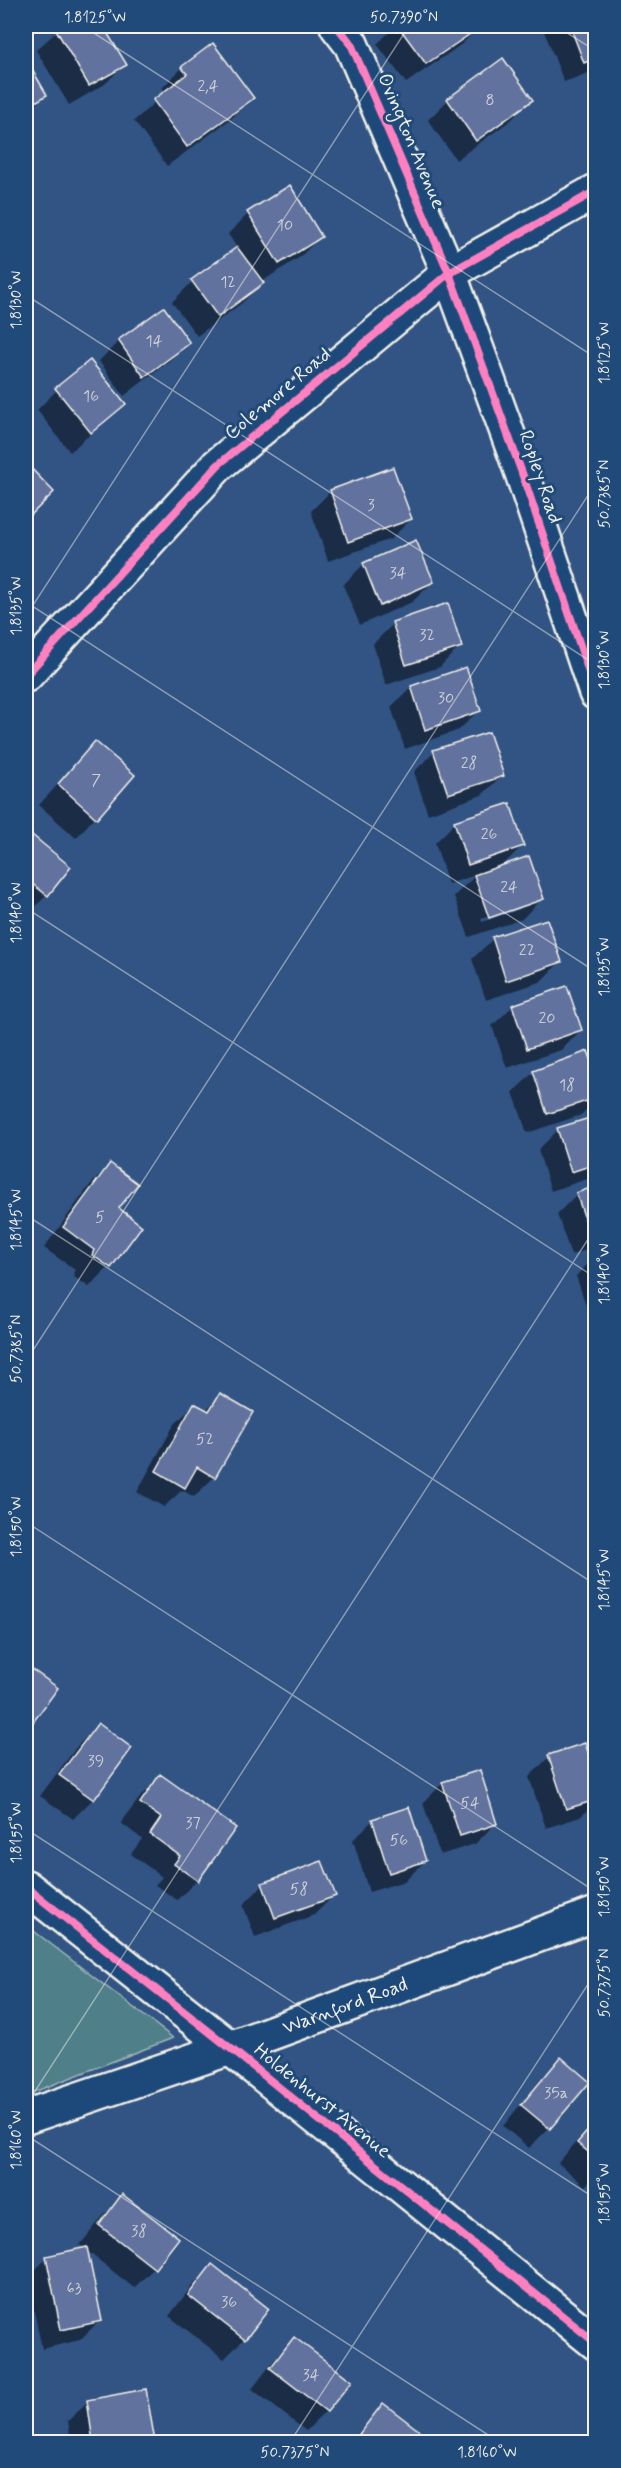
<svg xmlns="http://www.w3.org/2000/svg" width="621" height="2468" font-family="Mynerve,sans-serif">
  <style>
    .green { fill: #507f89; stroke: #a2b8b8; stroke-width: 1.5 }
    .shadow { fill: #0007; fill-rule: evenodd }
    .building { fill: #62729f; stroke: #f4f1e8; stroke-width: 1.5 }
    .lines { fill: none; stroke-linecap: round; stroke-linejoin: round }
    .minor-casing { stroke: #f4f1e8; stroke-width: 38 }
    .minor { stroke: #1f4a7a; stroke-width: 33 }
    .cycleway-casing { stroke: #1f4a7a; stroke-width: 11 }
    .cycleway { stroke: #ff80c0; stroke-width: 8 }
    .ticks { fill: none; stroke: #f4f1e8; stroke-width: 1.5; stroke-opacity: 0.45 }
    .labels { text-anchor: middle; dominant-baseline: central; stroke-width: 6; stroke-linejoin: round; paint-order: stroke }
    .number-label { font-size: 16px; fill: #d0d1d6 }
    .street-label { font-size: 20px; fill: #f4f1e8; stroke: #1f4a7a }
    .neatline { fill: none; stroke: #f4f1e8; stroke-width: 2 }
    .ticks-label { font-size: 15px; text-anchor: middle; fill: #f4f1e8 }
  </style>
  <rect width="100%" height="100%" fill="#315484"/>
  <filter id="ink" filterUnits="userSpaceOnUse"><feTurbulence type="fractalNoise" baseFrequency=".0167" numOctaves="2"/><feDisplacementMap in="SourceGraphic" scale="12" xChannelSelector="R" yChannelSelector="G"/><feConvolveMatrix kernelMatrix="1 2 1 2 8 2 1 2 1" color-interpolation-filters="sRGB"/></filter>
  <g filter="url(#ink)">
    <!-- green -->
    <path class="green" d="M26,1925l147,113 -147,57z"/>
    <!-- shadow -->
    <g class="shadow">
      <path d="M63,26h38l24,38 -20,20 -36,21 -33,-55z"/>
      <path d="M396,26h84l-18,18 -56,39 -29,-39z"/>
      <path d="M542,26h54v44l-32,12z"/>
      <path d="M503,60l28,40 -20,20 -55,40 -28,-40 20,-20z"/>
      <path d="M26,62l19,33 -19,19z"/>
      <path d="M182,68l70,30 -20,20 -65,48 -33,-45 32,-29 -4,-4z"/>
      <path d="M248,214l72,23 -20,20 -39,25 1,1 -20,20 -45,33 -25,-34 20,-20 46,-33 -10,-15z"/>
      <path d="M119,341l69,1 -20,20 -44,34 -25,-35z"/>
      <path d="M57,390l67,14 -54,48 -33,-42z"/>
      <path d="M26,465l26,27 -26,26z"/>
      <path d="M331,491l80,28 -20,20 -63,22 -17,-50z"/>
      <path d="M416,542l17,40 -21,20 -52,23 -17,-40 20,-20z"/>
      <path d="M393,624l67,22 -20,21 -54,18 -13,-41z"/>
      <path d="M465,669l14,41 -20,20 -54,19 -14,-42 20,-20z"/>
      <path d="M96,743l37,32 -57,63 -37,-33z"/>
      <path d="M434,752l68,23 -20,20 -54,19 -14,-42z"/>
      <path d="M455,823l67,23 -21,21 41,31 -20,21 -53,18 -15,-41 22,-21 -28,9 -13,-41zM520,906v3l-38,13 -1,-3z"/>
      <path d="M26,832l43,35 -22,28 -20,20z"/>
      <path d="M493,939l67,23 -20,20 -54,18 -14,-41z"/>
      <path d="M513,1006l68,24 -20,20 -54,18 -15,-42z"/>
      <path d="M534,1072l62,6v22l-15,15 -54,18 -14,-41z"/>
      <path d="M596,1117v59l-45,15 -13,-41 20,-20z"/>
      <path d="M110,1165l7,43 23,18 -31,41 -20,20 -16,-11 2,-6 -31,-22 46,-63z"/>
      <path d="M596,1188v59l-25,8 -14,-41 20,-20z"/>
      <path d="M596,1256v59l-6,2 -14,-41z"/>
      <path d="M220,1395l-6,82 -20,20 -12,-7 -18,17 -27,-15 37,-67 20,-20 11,6z"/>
      <path d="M26,1667l30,22 -30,41z"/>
      <path d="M98,1725l-5,74 -20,20 -33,-23 38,-51z"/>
      <path d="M549,1757l47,24v21l-16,15 -34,11 -17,-51z"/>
      <path d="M161,1776l73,52 -37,52 -20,20 -22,-15 7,-8 -31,-23 11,-15 -21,-16 20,-27z"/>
      <path d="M443,1783l52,41 -20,20 -35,11 -17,-52z"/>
      <path d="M373,1820l52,41 -20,20 -36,11 -16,-52z"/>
      <path d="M263,1885l71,10 -20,20 -59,22 -12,-32z"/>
      <path d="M561,2059l-12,69 -20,20 -26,-22 38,-47z"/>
      <path d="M596,2119v56l-11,11 -27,-23z"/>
      <path d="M123,2196l31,72 -20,20 -48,-38 14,70 -20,20 -38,9 -15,-71 20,-20 38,-9 -5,-4 23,-29z"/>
      <path d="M212,2266l32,73 -20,20 -55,-43 23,-30z"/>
      <path d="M295,2339l31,72 -20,20 -54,-42 23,-30z"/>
      <path d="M145,2391l9,51h-83l-3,-21 20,-20z"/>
      <path d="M383,2405l48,37h-81z"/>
    </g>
    <!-- building -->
    <g class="building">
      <path d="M60,26h43l24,39 -38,21 -34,-58z"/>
      <path d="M398,26h84l-56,38z"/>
      <path d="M570,26h26v32l-12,5z"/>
      <path d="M213,43l41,55 -67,49 -34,-47 34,-26 -6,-7z"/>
      <path d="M503,58l30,42 -57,41 -29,-42z"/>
      <path d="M26,59l21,36 -21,13z"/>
      <path d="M290,185l32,52 -43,27 -32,-52z"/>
      <path d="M237,247l27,36 -46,34 -27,-37z"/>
      <path d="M164,307l26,36 -46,34 -26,-37z"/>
      <path d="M90,360l36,44 -35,29 -36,-45z"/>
      <path d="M26,463l28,29 -28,28z"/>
      <path d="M393,467l19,52 -64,23 -18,-52z"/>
      <path d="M416,540l18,42 -54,24 -17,-43z"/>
      <path d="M448,603l14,44 -56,18 -14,-43z"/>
      <path d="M466,667l15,44 -56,19 -14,-44z"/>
      <path d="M489,732l15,44 -56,18 -15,-44z"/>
      <path d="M95,741l40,34 -38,44 -39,-35z"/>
      <path d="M510,803l14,43 -56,19 -14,-44z"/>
      <path d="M26,830l45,37 -23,29 -22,-17z"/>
      <path d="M529,856l15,43 -55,19 -15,-43z"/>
      <path d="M547,919l15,43 -56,19 -14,-44z"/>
      <path d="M567,986l15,44 -55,19 -15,-44z"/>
      <path d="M588,1051l8,22v25l-49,16 -14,-43z"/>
      <path d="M596,1116v48l-25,8 -14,-44z"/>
      <path d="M110,1163l28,21 -19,24 23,18 -31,42 -19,-13 2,-5 -31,-23z"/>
      <path d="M596,1186v48l-5,2 -15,-43z"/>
      <path d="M220,1393l33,19 -38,66 -18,-11 -12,21 -29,-17 38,-68 15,8z"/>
      <path d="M26,1665l32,23 -32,44z"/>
      <path d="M98,1723l34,25 -38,52 -35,-25z"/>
      <path d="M585,1743l11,33v24l-30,9 -18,-54z"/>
      <path d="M480,1770l17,54 -37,12 -18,-54z"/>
      <path d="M160,1774l76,54 -38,53 -24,-17 6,-8 -30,-22 11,-16 -21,-15z"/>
      <path d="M409,1807l17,54 -37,12 -17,-54z"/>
      <path d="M322,1861l14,35 -61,22 -13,-35z"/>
      <path d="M561,2057l29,25 -40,47 -29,-24z"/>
      <path d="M596,2121v37l-19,-15z"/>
      <path d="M122,2194l57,44 -24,31 -56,-44z"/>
      <path d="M87,2247l15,74 -41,9 -15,-74z"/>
      <path d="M212,2264l57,45 -24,31 -57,-45z"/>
      <path d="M294,2337l58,44 -25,31 -57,-44z"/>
      <path d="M146,2389l9,53h-62l-6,-42z"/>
      <path d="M383,2403l51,39h-63l-12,-8z"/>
    </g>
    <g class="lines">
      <defs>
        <g id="minor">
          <path d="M337,26l14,18 98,229 73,200 74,220"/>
          <path d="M26,675l192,-210 231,-192 147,-82"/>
          <path d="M26,1887l204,161 366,295"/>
          <path id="s1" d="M26,2117l204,-69 366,-134"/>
        </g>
      </defs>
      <!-- minor casing -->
      <use href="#minor" class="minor-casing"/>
      <!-- minor -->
      <use href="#minor" class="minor"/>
      <defs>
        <g id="cycleway">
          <path d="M337,26l14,18 98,229 73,200 74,220"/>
          <path d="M26,675l192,-210 231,-192 147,-82"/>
          <path d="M26,1887l204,161 366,295"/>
        </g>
      </defs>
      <!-- cycleway casing -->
      <use href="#cycleway" class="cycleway-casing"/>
      <!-- cycleway -->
      <use href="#cycleway" class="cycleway"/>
    </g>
  </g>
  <!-- ticks -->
  <path class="ticks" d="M83,26l513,332M556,26l40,25M26,295l570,370M26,602l570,370M26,616l383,-590M26,908l570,370M26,1215l570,370M26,1361l570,-878M26,1522l570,370M26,1829l570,370M26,2105l570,-878M26,2135l473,307M290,2442l306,-470"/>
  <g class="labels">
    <!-- number labels -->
    <g class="number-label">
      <text x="208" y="86">2,4</text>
      <text x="490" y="100">8</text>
      <text x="285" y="225">10</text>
      <text x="228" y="282">12</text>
      <text x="154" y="341">14</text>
      <text x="91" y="396">16</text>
      <text x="371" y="505">3</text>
      <text x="398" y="573">34</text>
      <text x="427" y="635">32</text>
      <text x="446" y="698">30</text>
      <text x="469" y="763">28</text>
      <text x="96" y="780">7</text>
      <text x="489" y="834">26</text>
      <text x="509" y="887">24</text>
      <text x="527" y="950">22</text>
      <text x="547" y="1018">20</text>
      <text x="567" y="1085">18</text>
      <text x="100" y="1217">5</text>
      <text x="205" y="1439">52</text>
      <text x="96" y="1761">39</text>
      <text x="470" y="1803">54</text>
      <text x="193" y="1823">37</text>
      <text x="399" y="1840">56</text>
      <text x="299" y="1889">58</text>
      <text x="556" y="2093">35a</text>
      <text x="139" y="2231">38</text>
      <text x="74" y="2288">63</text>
      <text x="229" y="2302">36</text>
      <text x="311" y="2375">34</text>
    </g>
    <!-- street labels -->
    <g class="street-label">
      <text transform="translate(411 141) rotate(67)">Ovington Avenue</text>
      <text transform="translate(278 394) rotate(-40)">Colemore Road</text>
      <text transform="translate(540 477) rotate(71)">Ropley Road</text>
      <text stroke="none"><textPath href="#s1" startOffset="338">Warnford Road</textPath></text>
      <text transform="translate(322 2101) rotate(39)">Holdenhurst Avenue</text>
    </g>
  </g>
  <!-- margin -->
  <rect width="621" height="2468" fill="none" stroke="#1f4a7a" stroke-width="66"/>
  <rect x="33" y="33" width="555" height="2402" class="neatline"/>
  <g class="ticks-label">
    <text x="95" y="22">1.8125°W</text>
    <text x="404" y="22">50.7390°N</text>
    <text transform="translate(16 300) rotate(-90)" y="5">1.8130°W</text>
    <text transform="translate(604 353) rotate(-90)" y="5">1.8125°W</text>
    <text transform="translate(604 494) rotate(-90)" y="5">50.7385°N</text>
    <text transform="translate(16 606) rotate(-90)" y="5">1.8135°W</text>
    <text transform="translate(604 660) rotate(-90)" y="5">1.8130°W</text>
    <text transform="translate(16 913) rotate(-90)" y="5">1.8140°W</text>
    <text transform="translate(604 967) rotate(-90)" y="5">1.8135°W</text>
    <text transform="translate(16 1220) rotate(-90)" y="5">1.8145°W</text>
    <text transform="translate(604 1274) rotate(-90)" y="5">1.8140°W</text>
    <text transform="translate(16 1349) rotate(-90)" y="5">50.7385°N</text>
    <text transform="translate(16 1527) rotate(-90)" y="5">1.8150°W</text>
    <text transform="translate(604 1580) rotate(-90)" y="5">1.8145°W</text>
    <text transform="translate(16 1833) rotate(-90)" y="5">1.8155°W</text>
    <text transform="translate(604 1887) rotate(-90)" y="5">1.8150°W</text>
    <text transform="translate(604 1983) rotate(-90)" y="5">50.7375°N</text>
    <text transform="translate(16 2140) rotate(-90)" y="5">1.8160°W</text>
    <text transform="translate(604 2194) rotate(-90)" y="5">1.8155°W</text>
    <text x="295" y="2457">50.7375°N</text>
    <text x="487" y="2457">1.8160°W</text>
  </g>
</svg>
